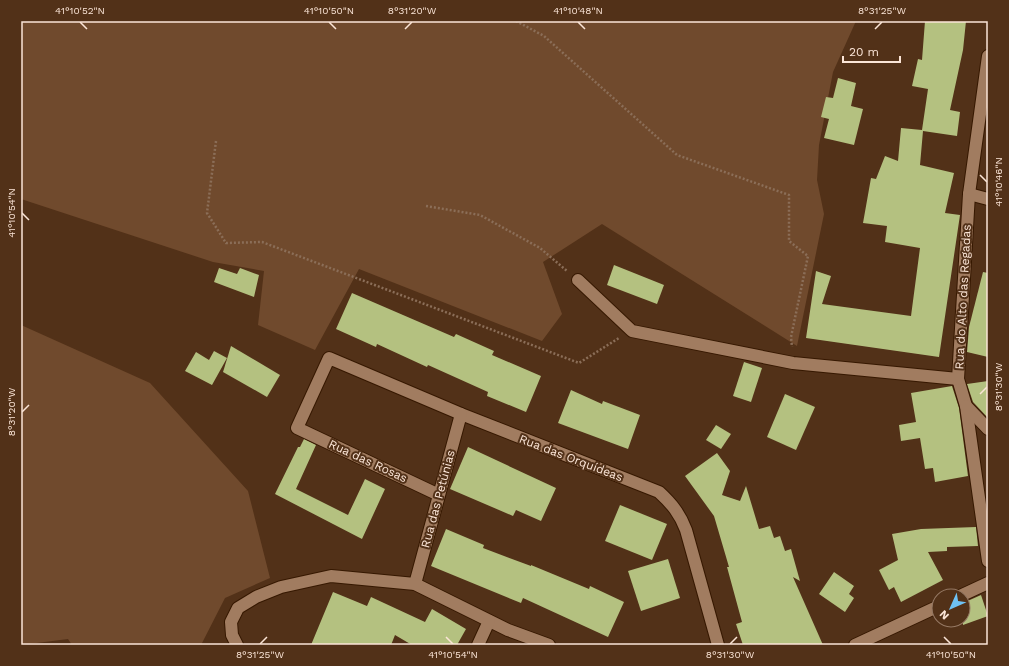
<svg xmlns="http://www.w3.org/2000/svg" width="1009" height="666" font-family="'Work Sans',sans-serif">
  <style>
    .green { fill: #704a2d }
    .building { fill: #b4c180 }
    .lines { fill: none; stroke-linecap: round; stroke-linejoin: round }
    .minor-casing { stroke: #361800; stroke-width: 14 }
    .path { stroke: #8b6e58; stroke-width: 2.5; stroke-dasharray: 2 2; stroke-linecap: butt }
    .minor { stroke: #a17c60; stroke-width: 12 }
    .ticks { fill: none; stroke: #fbe5d7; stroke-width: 1.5 }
    .labels { text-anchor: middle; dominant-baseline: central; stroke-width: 4; stroke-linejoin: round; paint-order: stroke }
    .street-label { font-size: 12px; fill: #fbe5d7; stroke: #523118 }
    .neatline { fill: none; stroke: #fbe5d7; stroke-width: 1.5 }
    .ticks-label { font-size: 10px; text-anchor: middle; fill: #fbe5d7 }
  </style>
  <rect width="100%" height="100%" fill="#523118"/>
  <!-- green -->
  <g class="green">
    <path d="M21,21h835l-23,51 -14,73 -2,35 7,34 -27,132 -195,-122 -59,38 19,52 -20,27 -183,-72 -44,81 -57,-25 6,-54 -51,-9 -192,-63z"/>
    <path d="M21,325l129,58 98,108 22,87 -45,20 -24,47h-129l-4,-6 -47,6z"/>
  </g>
  <!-- building -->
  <g class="building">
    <path d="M925,21h41l-3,29 -13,60 10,2 -3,24 -34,-5 -3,34 34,8 -9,40 15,2 -21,142 -133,-19 10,-67 15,5 -9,28 89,12 9,-68 -35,-6 2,-16 -24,-3 8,-45 5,1 9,-23 13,5 3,-33 21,2 6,-41 -16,-3 6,-27 4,1z"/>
    <path d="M838,78l18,5 -5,23 12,3 -9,36 -30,-7 5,-19 -8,-2 5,-20 7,1z"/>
    <path d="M614,265l50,20 -7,19 -50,-19z"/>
    <path d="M219,268l18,6 3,-6 19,7 -5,22 -40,-15z"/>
    <path d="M983,272l5,1v84l-21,-5 2,-25z"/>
    <path d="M352,293l102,44 2,-3 38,17 -2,4 49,21 -15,36 -39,-16 1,-4 -60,-27 -1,2 -50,-23 -1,3 -40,-18z"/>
    <path d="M231,346l49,29 -13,22 -44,-25z"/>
    <path d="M214,351l13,7 -15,27 -27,-14 11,-19 13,8z"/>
    <path d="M744,362l18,6 -11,34 -18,-6z"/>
    <path d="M988,381v37l-15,-16 -6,-18z"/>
    <path d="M952,386l7,22 9,68 -33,6 -2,-14 -8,1 -5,-31 -19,3 -2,-16 17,-3 -5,-29z"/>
    <path d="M571,390l31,14 1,-3 37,14 -12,34 -70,-26z"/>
    <path d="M785,394l30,13 -19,43 -29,-13z"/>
    <path d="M716,425l15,9 -10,15 -15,-9z"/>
    <path d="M304,439l12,6 -20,44 52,26 17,-36 20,10 -23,50 -87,-45 23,-47h2z"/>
    <path d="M468,447l88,41 -15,33 -25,-11 -3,6 -63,-27z"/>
    <path d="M717,453l13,18 -8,24 18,6 6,-15 13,43 11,-3 4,12 6,-2 5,15 6,-2 9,32 -7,-4 30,68h-80l-7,-21 6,-2 -15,-55h2l-15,-51 -29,-40z"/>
    <path d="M620,505l47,19 -15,36 -47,-19z"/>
    <path d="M976,527l2,19 -31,1v4l-19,1 15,28 -42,22 -7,-15 -5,3 -10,-20 19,-10 -6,-26 29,-5z"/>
    <path d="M446,529l38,16 -1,3 48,18v-1l58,24 1,-3 34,16 -16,35 -85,-39 -2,5 -90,-37z"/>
    <path d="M668,559l12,39 -39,13 -13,-40z"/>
    <path d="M834,572l20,14 -5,8 5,4 -9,14 -26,-18z"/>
    <path d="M333,592l34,14 4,-9 54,25 7,-13 34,20 -9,16h-45l-17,-10 -4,10h-80z"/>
    <path d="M981,595l7,21 -25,9v-22z"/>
  </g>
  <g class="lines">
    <defs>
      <g id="minor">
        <path d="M988,56l-19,138 -11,185 8,27 22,155"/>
        <path d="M969,194l19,5"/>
        <path d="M578,280l54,51 161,32 165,16"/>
        <path d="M966,406l22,23"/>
        <path d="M439,495l-142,-67 32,-70 132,56 198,78c13,12 21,22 27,38l32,115"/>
        <path d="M415,584l46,-170"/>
        <path d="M960,596l28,-13"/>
        <path d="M237,645l-5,-10 -1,-13 7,-14 18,-11 25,-10 50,-11 84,8 93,46 41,15"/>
        <path d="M478,645l11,-24"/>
        <path d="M855,645l84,-39"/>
      </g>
    </defs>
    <!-- minor casing -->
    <use href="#minor" class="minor-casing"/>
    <!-- path -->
    <g class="path">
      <path d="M516,21l28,15 133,119 112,40v46l19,15 -17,81 1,10"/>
      <path d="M216,141l-9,72 19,30 36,-1 317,121 40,-25"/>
      <path d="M426,206l54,9 60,33 27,23"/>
    </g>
    <!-- minor -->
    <use href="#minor" class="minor"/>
  </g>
  <!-- ticks -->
  <path class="ticks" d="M80,22l7,7M329,22l7,7M578,22l7,7M405,29l7,-7M875,29l7,-7M980,175l7,7M22,213l7,7M980,394l7,-7M22,412l7,-7M446,637l7,7M944,637l7,7M260,644l7,-7M730,644l7,-7"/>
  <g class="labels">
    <!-- street labels -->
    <g class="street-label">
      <text transform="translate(963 297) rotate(-87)">Rua do Alto das Regadas</text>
      <text transform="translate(571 458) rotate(21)">Rua das Orquídeas</text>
      <text transform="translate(368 461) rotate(25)">Rua das Rosas</text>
      <text transform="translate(438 499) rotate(-75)">Rua das Petúnias</text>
    </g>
  </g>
  <!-- border -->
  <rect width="1009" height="666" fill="none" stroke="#523118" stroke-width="44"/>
  <!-- north arrow -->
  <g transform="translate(951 608) rotate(225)"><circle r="19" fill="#523118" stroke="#967964"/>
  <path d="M0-3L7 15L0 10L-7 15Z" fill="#6fc2f4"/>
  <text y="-6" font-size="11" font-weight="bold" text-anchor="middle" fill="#fbe5d7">N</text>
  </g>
  <!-- scale -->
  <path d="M843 56v6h57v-6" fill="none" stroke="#fbe5d7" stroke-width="2"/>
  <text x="849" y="56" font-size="12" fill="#fbe5d7" stroke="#523118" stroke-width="3" paint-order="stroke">20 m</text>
  <rect x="22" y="22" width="965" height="622" class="neatline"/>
  <g class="ticks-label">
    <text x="80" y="14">41°10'52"N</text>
    <text x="329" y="14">41°10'50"N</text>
    <text x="412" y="14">8°31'20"W</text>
    <text x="578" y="14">41°10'48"N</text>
    <text x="882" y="14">8°31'25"W</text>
    <text transform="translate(998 182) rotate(-90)" y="4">41°10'46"N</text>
    <text transform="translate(11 213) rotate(-90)" y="4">41°10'54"N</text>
    <text transform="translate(998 387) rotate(-90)" y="4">8°31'30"W</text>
    <text transform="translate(11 412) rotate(-90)" y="4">8°31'20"W</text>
    <text x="260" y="658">8°31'25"W</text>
    <text x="453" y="658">41°10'54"N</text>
    <text x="730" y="658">8°31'30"W</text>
    <text x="951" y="658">41°10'50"N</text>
  </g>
</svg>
